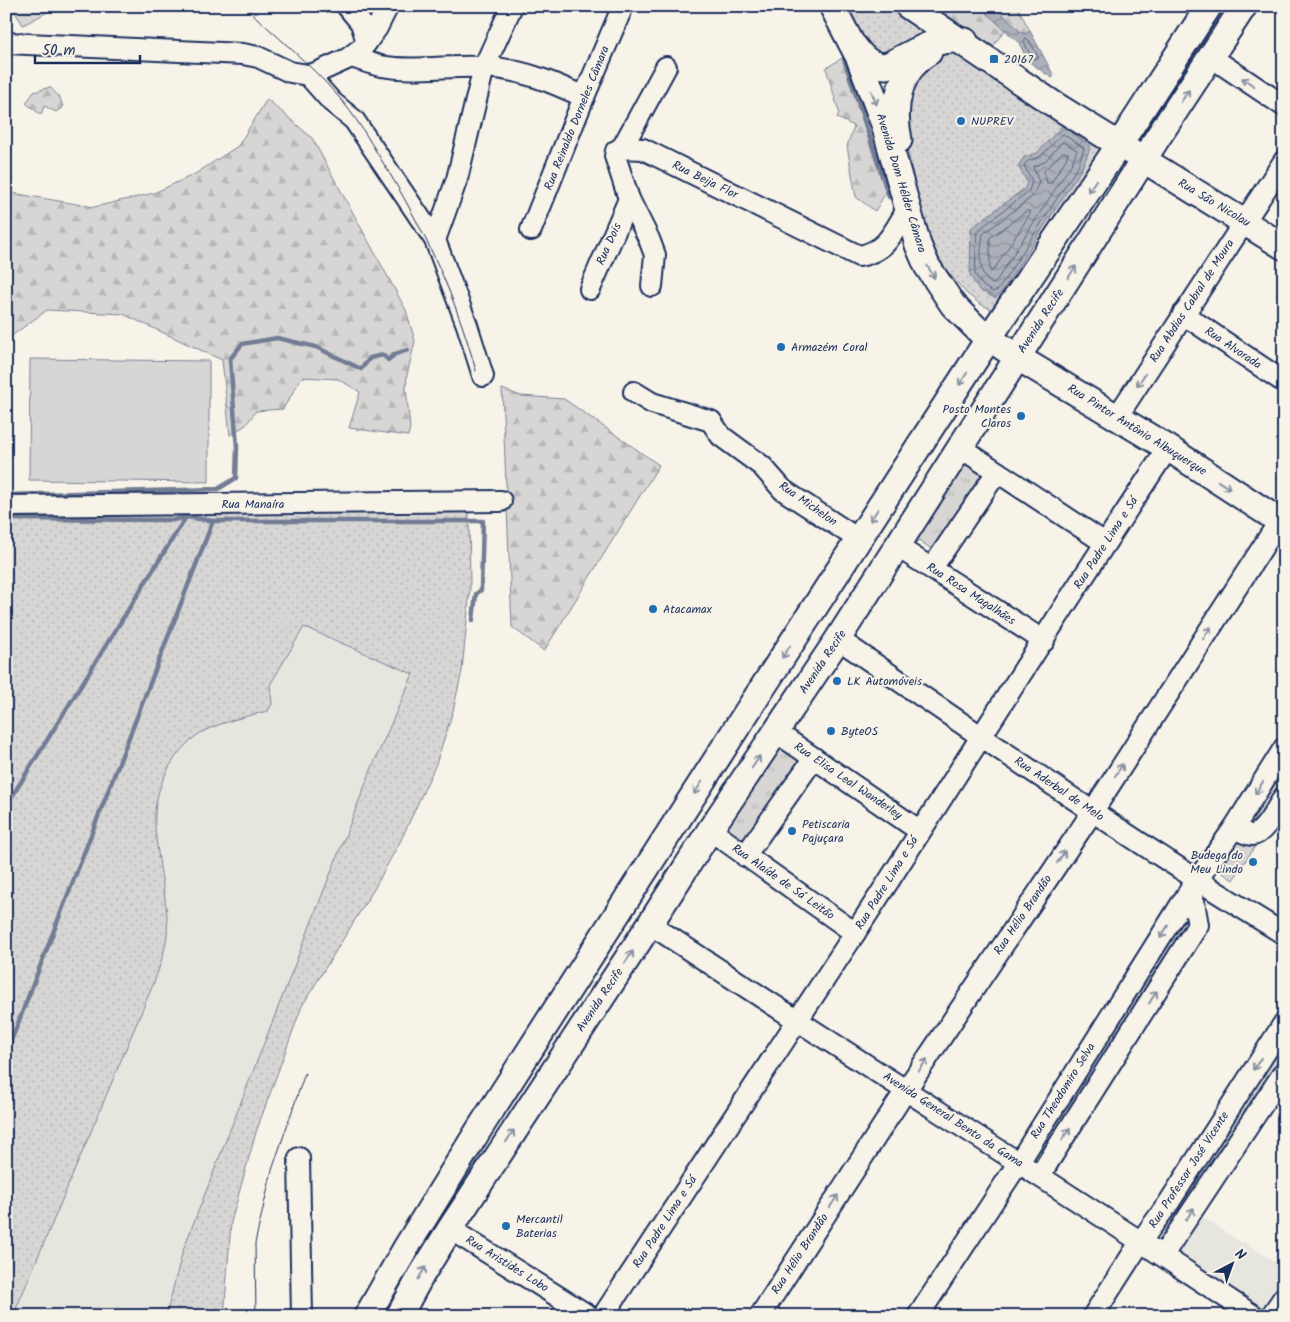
<svg xmlns="http://www.w3.org/2000/svg" width="1290" height="1322" font-family="Kalam,sans-serif">
  <style>
    .built { fill: #e6e5de }
    .grass { fill: url(#grass-dots); stroke: #798299 }
    .forest { fill: url(#forest-firs); stroke: #798299 }
    .park { fill: url(#park-tufts); stroke: #798299 }
    .pitch { fill: #d7d6d4; stroke: #798299 }
    .water { fill: url(#water-waves); stroke: #727c95 }
    .lines { fill: none; stroke-linecap: round; stroke-linejoin: round }
    .shore { stroke: #556382; stroke-width: 1 }
    .stream { stroke: #727c95; stroke-width: 4.5 }
    .minor-casing { stroke: #1b2f5e; stroke-width: 24 }
    .major-casing { stroke: #1b2f5e; stroke-width: 29 }
    .minor { stroke: #f7f3e8; stroke-width: 20 }
    .major { stroke: #f7f3e8; stroke-width: 25 }
    .tram { stroke: #1b2f5e; stroke-width: 1 }
    .oneway { stroke: #8991a3 }
    .poi-dot { fill: #1f6fb2; stroke: #f7f3e8; stroke-width: 2 }
    .labels { text-anchor: middle; dominant-baseline: central; stroke-width: 4; stroke-linejoin: round; paint-order: stroke }
    .poi-label { font-size: 12px; fill: #1b2f5e; stroke: #f7f3e8; text-anchor: start }
    .street-label { font-size: 12px; fill: #1b2f5e; stroke: #f7f3e8 }
  </style>
  <defs>
    <pattern id="grass-dots" width="8" height="8" patternUnits="userSpaceOnUse" patternTransform="scale(1.25)"><rect width="8" height="8" fill="#d7d6d4"/><path d="M2 2h.1M6 6h.1" fill="none" stroke="#b8b8b8" stroke-width="1.8" stroke-linecap="round"/></pattern>
    <pattern id="forest-firs" width="22" height="20" patternUnits="userSpaceOnUse" patternTransform="scale(1.25)"><rect width="22" height="20" fill="#d7d6d4"/><path d="M5 1l3.5 6h-7zM16 11l3.5 6h-7z" fill="#b8b8b8"/></pattern>
    <pattern id="park-tufts" width="24" height="20" patternUnits="userSpaceOnUse" patternTransform="scale(1.25)"><rect width="24" height="20" fill="#d7d6d4"/><path d="M3 7l-1-3M5 7V3M7 7l1-3M15 17l-1-3M17 17v-4M19 17l1-3" fill="none" stroke="#b8b8b8"/></pattern>
    <pattern id="water-waves" width="16" height="10" patternUnits="userSpaceOnUse" patternTransform="scale(1.25)"><rect width="16" height="10" fill="#acb0b9"/><path d="M0 5q4-4 8 0t8 0" fill="none" stroke="#8b909a"/></pattern>
  </defs>
  <rect width="100%" height="100%" fill="#f7f3e8"/>
  <filter id="ink" filterUnits="userSpaceOnUse"><feTurbulence type="fractalNoise" baseFrequency=".02" numOctaves="2"/><feDisplacementMap in="SourceGraphic" scale="10" xChannelSelector="R" yChannelSelector="G"/><feConvolveMatrix kernelMatrix="1 2 1 2 8 2 1 2 1" color-interpolation-filters="sRGB"/></filter>
  <g filter="url(#ink)">
    <!-- built -->
    <g class="built">
      <path d="M6,511l463,1 1,77 -8,82 -9,40 -17,53 -35,76 -26,48 -73,118 -24,64 -21,62 -26,91 -6,93h-219z"/>
      <path d="M1198,1214l44,29 2,-1 40,26v8l-19,31 -3,1 -85,-55 -2,-5z"/>
    </g>
    <!-- grass -->
    <g class="grass">
      <path d="M844,6h61l41,29 -73,25z"/>
      <path d="M949,52l14,2 141,94 -111,162 -13,-6 -14,-11 -22,-26 -15,-28 -9,-24 -17,-92 14,-56 17,-11z"/>
      <path d="M157,511l26,5 -8,-5 294,1 1,77 -8,82 -9,40 -17,53 -35,76 -27,49 -72,117 -46,126 -25,90 -7,94h-58l17,-66 190,-485 40,-91 -109,-47 -34,58 2,19 -4,7c-21,5 -42,10 -62,19 -29,14 -50,53 -51,84 -1,18 3,36 5,53 3,22 9,47 7,68 -2,16 -7,30 -12,45l-142,336h-7v-803z"/>
    </g>
    <!-- forest -->
    <g class="forest">
      <path d="M933,6h46l26,24 -12,16z"/>
      <path d="M994,6h23l13,25 -4,3 -4,-1z"/>
      <path d="M850,53l10,23 -3,14 31,99 -13,22 -19,-14 -9,-51 7,-20 -17,-8 2,-6 -13,-44z"/>
      <path d="M50,87l10,11 3,9 -7,5 -12,-6 -3,9 -15,-12 8,-11z"/>
      <path d="M267,99l45,39 94,172 9,31 -8,34 -1,13 4,40 -2,8 -59,-8 11,-36 -22,-13 -36,-2 -19,32 -27,2 -10,14 -16,10 -8,-75 -99,-46 -76,-4 -41,30v-156l6,9 82,14 60,-14 41,-19 43,-28z"/>
      <path d="M502,389l19,7 43,3 95,66 -115,186 -32,-24z"/>
    </g>
    <!-- park -->
    <g class="park">
      <path d="M964,458l17,9v14l-47,70 -18,-13z"/>
      <path d="M775,742l24,18 -54,83 -24,-18z"/>
      <path d="M1284,751v32l-25,39 -7,3 -5,-1z"/>
      <path d="M1261,837l-28,43 -18,-12 13,-25z"/>
      <path d="M1189,892l7,33 -155,244 -16,-10z"/>
      <path d="M1284,1030v27l-118,179 -9,-6z"/>
    </g>
    <!-- pitch -->
    <g class="pitch">
      <path d="M11,6h48l-36,19z"/>
      <path d="M30,359l179,2v121l-180,-2z"/>
    </g>
    <!-- water -->
    <g class="water">
      <path d="M979,6h15l28,27 4,1 4,-3 24,45 -2,2 -24,-17 -9,-18z"/>
      <path d="M1062,126l29,20 -9,22 -81,125 -6,5 -16,-8 -9,-15 1,-47 54,-40 2,-6 -9,-16 6,-9 13,-4z"/>
    </g>
    <g class="lines">
      <!-- shore -->
      <g class="shore">
        <path d="M1026,38l3,2 9,16 -1,3 -5,-1 -8,-16z"/>
        <path d="M1063,134l21,14 -6,18 -80,124 -5,2 -10,-6 -8,-12 2,-43 52,-40 3,-10 -8,-16 4,-4 12,-4z"/>
        <path d="M1063,142l14,8 -5,13 -77,120 -3,1c-16,-9 -11,-34 -9,-50l50,-38 6,-14 -6,-15 11,-5z"/>
        <path d="M1063,152l5,1 -2,6 -15,24h-4l-3,-12z"/>
        <path d="M1027,211h3v3l-37,57 -3,1v-34z"/>
      </g>
      <!-- stream -->
      <g class="stream">
        <path d="M844,59l45,138"/>
        <path d="M6,495l212,-6 18,-11 1,-31 -7,-88 12,-15 35,-6 39,9 45,22 9,-11 13,-3 5,5 7,-6 13,-4"/>
        <path d="M6,519l167,1 13,-3 27,4h270l-2,69 -5,4 -3,26"/>
        <path d="M6,806l180,-289"/>
        <path d="M6,1054l207,-533"/>
      </g>
      <defs>
        <g id="minor">
          <path d="M347,6l14,17 6,19"/>
          <path d="M6,43l237,11 15,3 32,15 18,3 8,-2 31,-14 16,-12 14,-19 11,-22"/>
          <path d="M351,57c10,3 20,7 30,9 34,6 69,-1 104,1 36,2 67,15 99,30"/>
          <path d="M1211,57l73,49"/>
          <path d="M308,75l24,27 22,18 81,120 32,85 16,51"/>
          <path d="M622,148l44,-81"/>
          <path d="M531,230l53,-133 39,-91"/>
          <path d="M435,240l22,-61 27,-112 28,-61"/>
          <path d="M652,286l3,-31 -6,-16 -20,-40 -14,-43 1,-5 5,-3 22,1 216,107c28,-5 34,-23 48,-46"/>
          <path d="M590,289l39,-90"/>
          <path d="M1183,314l101,68"/>
          <path d="M634,392l18,11 59,18 10,15 41,30 21,24 75,49"/>
          <path d="M1117,417l167,-256"/>
          <path d="M961,448l144,95"/>
          <path d="M6,506l495,-5"/>
          <path d="M898,547l146,94"/>
          <path d="M932,568l65,-96"/>
          <path d="M838,639c147,100 294,202 446,295"/>
          <path d="M776,732l144,99"/>
          <path d="M1234,828c5,2 12,7 18,7 11,1 26,-29 32,-38"/>
          <path d="M710,830l145,103"/>
          <path d="M745,856l69,-98"/>
          <path d="M650,924c200,133 404,259 604,392"/>
          <path d="M299,1158l3,158"/>
          <path d="M1040,1175l158,-250 -4,-23 -4,-12"/>
          <path d="M450,1229l139,87"/>
          <path d="M1163,1255l121,-183"/>
          <path d="M603,1316c84,-128 169,-255 252,-383 105,-161 206,-325 313,-485"/>
          <path d="M760,1316l146,-226 187,-279 191,-297"/>
          <path d="M918,1316l105,-160 167,-266 44,-62 50,-80"/>
          <path d="M1093,1316l48,-75 27,-37 116,-181"/>
          <path d="M1271,1316l13,-19"/>
        </g>
        <g id="major">
          <path d="M832,6l27,52 25,66 34,121 9,21 26,39 27,27 37,25 151,91 116,76"/>
          <path d="M908,6l144,97 232,144"/>
          <path d="M854,46c9,12 16,20 32,20 25,-11 49,-31 79,-25"/>
          <path d="M899,140c-7,-33 -1,-69 30,-88"/>
          <path d="M367,1316l40,-70 71,-115 254,-396 257,-397 130,-193 90,-139"/>
          <path d="M399,1316l23,-42 28,-45 200,-305 60,-94 128,-191 320,-502 86,-131"/>
        </g>
      </defs>
      <!-- minor casing -->
      <use href="#minor" class="minor-casing"/>
      <!-- major casing -->
      <use href="#major" class="major-casing"/>
      <!-- minor -->
      <use href="#minor" class="minor"/>
      <!-- major -->
      <use href="#major" class="major"/>
      <!-- tram -->
      <g class="tram">
        <path d="M244,6c31,29 65,57 93,89 18,20 31,43 45,66 41,66 74,135 94,210"/>
        <path d="M256,1316l-1,-73 17,-73 33,-97"/>
      </g>
    </g>
    <!-- one-way arrows -->
    <defs><path id="oneway-shaft" d="M-6 0H5M1.5-3L5.5 0L1.5 3" fill="none" stroke-width="1.6" stroke-linecap="round" stroke-linejoin="round" transform="scale(1.25)"/></defs>
    <g class="oneway">
      <use href="#oneway-shaft" transform="translate(1248 82) rotate(-146)"/>
      <use href="#oneway-shaft" transform="translate(1185 96) rotate(-56)"/>
      <use href="#oneway-shaft" transform="translate(874 98) rotate(69)"/>
      <use href="#oneway-shaft" transform="translate(1092 186) rotate(124)"/>
      <use href="#oneway-shaft" transform="translate(931 272) rotate(60)"/>
      <use href="#oneway-shaft" transform="translate(1072 272) rotate(-57)"/>
      <use href="#oneway-shaft" transform="translate(963 379) rotate(123)"/>
      <use href="#oneway-shaft" transform="translate(1141 380) rotate(123)"/>
      <use href="#oneway-shaft" transform="translate(1224 485) rotate(33)"/>
      <use href="#oneway-shaft" transform="translate(874 515) rotate(123)"/>
      <use href="#oneway-shaft" transform="translate(1207 633) rotate(-57)"/>
      <use href="#oneway-shaft" transform="translate(786 652) rotate(123)"/>
      <use href="#oneway-shaft" transform="translate(756 762) rotate(-56)"/>
      <use href="#oneway-shaft" transform="translate(1119 770) rotate(-57)"/>
      <use href="#oneway-shaft" transform="translate(698 788) rotate(123)"/>
      <use href="#oneway-shaft" transform="translate(1259 788) rotate(122)"/>
      <use href="#oneway-shaft" transform="translate(1061 857) rotate(-56)"/>
      <use href="#oneway-shaft" transform="translate(1164 932) rotate(122)"/>
      <use href="#oneway-shaft" transform="translate(629 957) rotate(-56)"/>
      <use href="#oneway-shaft" transform="translate(1153 997) rotate(-58)"/>
      <use href="#oneway-shaft" transform="translate(1257 1064) rotate(123)"/>
      <use href="#oneway-shaft" transform="translate(923 1065) rotate(-56)"/>
      <use href="#oneway-shaft" transform="translate(1066 1134) rotate(-57)"/>
      <use href="#oneway-shaft" transform="translate(510 1136) rotate(-57)"/>
      <use href="#oneway-shaft" transform="translate(834 1201) rotate(-57)"/>
      <use href="#oneway-shaft" transform="translate(1190 1214) rotate(-57)"/>
      <use href="#oneway-shaft" transform="translate(422 1273) rotate(-60)"/>
    </g>
  </g>
  <!-- markers -->
  <g class="poi-dot">
    <rect x="989" y="54" width="10" height="10" rx="2.5"/>
    <circle cx="961" cy="121" r="5"/>
    <circle cx="781" cy="347" r="5"/>
    <circle cx="1021" cy="416" r="5"/>
    <circle cx="653" cy="609" r="5"/>
    <circle cx="837" cy="681" r="5"/>
    <circle cx="831" cy="731" r="5"/>
    <circle cx="792" cy="831" r="5"/>
    <circle cx="1253" cy="862" r="5"/>
    <circle cx="506" cy="1226" r="5"/>
  </g>
  <g class="labels">
    <!-- poi labels -->
    <g class="poi-label">
      <text x="1004" y="59">20167</text>
      <text x="971" y="121">NUPREV</text>
      <text x="791" y="347">Armazém Coral</text>
      <text x="1011" y="409" text-anchor="end">Posto Montes<tspan x="1011" dy="14">Claros</tspan></text>
      <text x="663" y="609">Atacamax</text>
      <text x="847" y="681">LK Automóveis</text>
      <text x="841" y="731">ByteOS</text>
      <text x="802" y="824">Petiscaria<tspan x="802" dy="14">Pajuçara</tspan></text>
      <text x="1243" y="855" text-anchor="end">Budega do<tspan x="1243" dy="14">Meu Lindo</tspan></text>
      <text x="516" y="1219">Mercantil<tspan x="516" dy="14">Baterias</tspan></text>
    </g>
    <!-- street labels -->
    <g class="street-label">
      <text transform="translate(577 118) rotate(-68)">Rua Reinaldo Dorneles Câmara</text>
      <text transform="translate(705 180) rotate(26)">Rua Beija Flor</text>
      <text transform="translate(901 183) rotate(73)">Avenida Dom Hélder Câmara</text>
      <text transform="translate(1214 203) rotate(31)">Rua São Nicolau</text>
      <text transform="translate(609 244) rotate(-66)">Rua Dois</text>
      <text transform="translate(1192 301) rotate(-57)">Rua Abdias Cabral de Moura</text>
      <text transform="translate(1041 321) rotate(-57)">Avenida Recife</text>
      <text transform="translate(1233 348) rotate(34)">Rua Alvorada</text>
      <text transform="translate(1137 430) rotate(32)">Rua Pintor Antônio Albuquerque</text>
      <text x="253" y="504">Rua Manaíra</text>
      <text transform="translate(808 504) rotate(35)">Rua Michelon</text>
      <text transform="translate(1106 543) rotate(-57)">Rua Padre Lima e Sá</text>
      <text transform="translate(971 594) rotate(33)">Rua Rosa Magalhães</text>
      <text transform="translate(823 662) rotate(-56)">Avenida Recife</text>
      <text transform="translate(848 781) rotate(34)">Rua Elisa Leal Wanderley</text>
      <text transform="translate(1059 789) rotate(34)">Rua Aderbal de Melo</text>
      <text transform="translate(783 882) rotate(35)">Rua Alaíde de Sá Leitão</text>
      <text transform="translate(887 883) rotate(-58)">Rua Padre Lima e Sá</text>
      <text transform="translate(1023 915) rotate(-56)">Rua Hélio Brandão</text>
      <text transform="translate(600 1000) rotate(-56)">Avenida Recife</text>
      <text transform="translate(1063 1091) rotate(-58)">Rua Theodomiro Selva</text>
      <text transform="translate(953 1120) rotate(33)">Avenida General Bento da Gama</text>
      <text transform="translate(1189 1170) rotate(-57)">Rua Professor José Vicente</text>
      <text transform="translate(665 1222) rotate(-57)">Rua Padre Lima e Sá</text>
      <text transform="translate(800 1254) rotate(-57)">Rua Hélio Brandão</text>
      <text transform="translate(507 1264) rotate(32)">Rua Aristides Lobo</text>
    </g>
  </g>
  <!-- margin -->
  <rect width="1290" height="1322" fill="none" stroke="#f7f3e8" stroke-width="25"/>
  <rect x="12" y="12" width="1265" height="1297" fill="none" stroke="#1b2f5e" stroke-width="2" filter="url(#ink)"/>
  <!-- north arrow -->
  <g transform="translate(1232 1264) rotate(41)" stroke="#f7f3e8" stroke-width="4" paint-order="stroke">
  <path d="M0-4L9 19L0 12L-9 19Z" fill="#1b2f5e"/>
  <text y="-8" font-size="14" font-weight="bold" text-anchor="middle" fill="#1b2f5e">N</text>
  </g>
  <!-- scale -->
  <path d="M35 55v8h105v-8" fill="none" stroke="#1b2f5e" stroke-width="2.5"/>
  <text x="42" y="55" font-size="15" fill="#1b2f5e" stroke="#f7f3e8" stroke-width="4" paint-order="stroke">50 m</text>
</svg>
